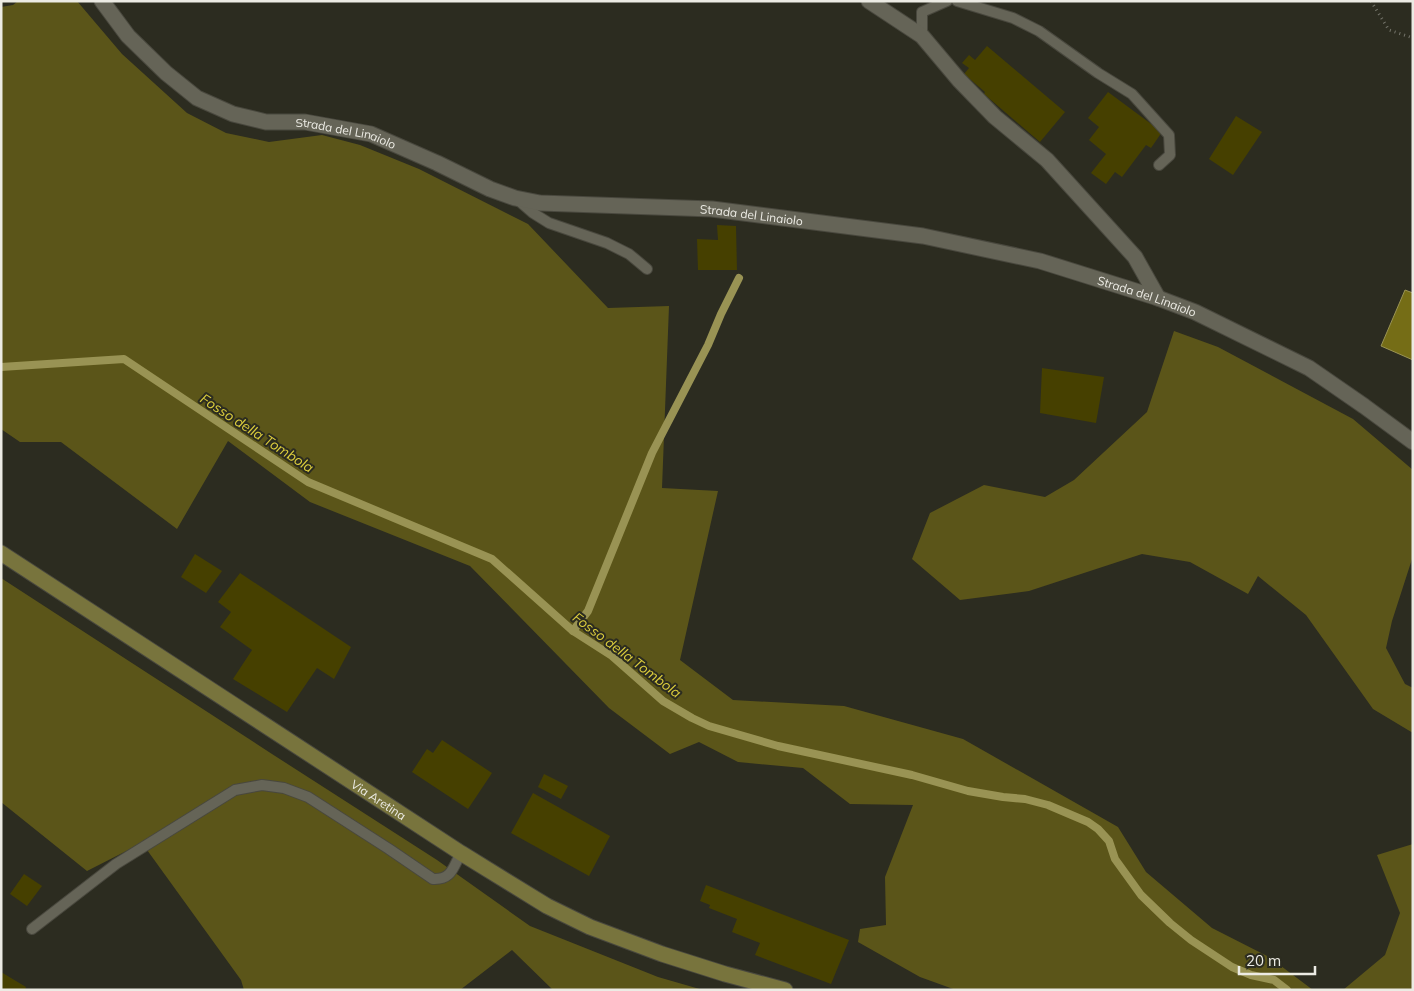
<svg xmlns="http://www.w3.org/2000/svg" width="1414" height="991" font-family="Mulish,sans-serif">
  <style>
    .green { fill: #5b5519 }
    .water { fill: #756d16; stroke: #999354 }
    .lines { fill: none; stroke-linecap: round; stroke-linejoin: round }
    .stream { stroke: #999354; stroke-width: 8 }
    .building { fill: #464000 }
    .service-casing { stroke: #49483e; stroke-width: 12 }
    .minor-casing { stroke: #49483e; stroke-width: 17 }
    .secondary-casing { stroke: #49483e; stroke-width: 17 }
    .path { stroke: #74746a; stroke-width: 3; stroke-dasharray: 1 4; stroke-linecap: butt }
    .service { stroke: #656457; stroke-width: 10 }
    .minor { stroke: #656457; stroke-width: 15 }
    .secondary { stroke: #78743d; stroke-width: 15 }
    .labels { text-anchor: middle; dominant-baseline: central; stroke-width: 4; stroke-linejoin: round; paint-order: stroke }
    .street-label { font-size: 12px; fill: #ecebe4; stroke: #2c2c20 }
    .water-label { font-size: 14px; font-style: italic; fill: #dccd3c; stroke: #2c2c20 }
  </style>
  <rect width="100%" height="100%" fill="#2c2c20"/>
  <!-- green -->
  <g class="green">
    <path d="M18,1h59l45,53 65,59 39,20 43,9 53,-7 38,10 59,24 109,55 80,84 61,-2 -7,182 56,3 -38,169 53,40 111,6 119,33 155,88 28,45 66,56 57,29 44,33h-357l-36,-13 -62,-35 2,-13 26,-4 -1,-48 28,-72 -63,-1 -47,-36 -65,-6 -39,-20 -29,12 -61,-46 -139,-142 -160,-64 -82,-61 -51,88 -116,-87h-41l-19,-13v-422l12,-2z"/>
    <path d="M1174,331l44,16 135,72 60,51v86l-21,65 -6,27 19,36 8,4v45l-40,-24 -67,-94 -48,-39 -10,18 -58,-32 -48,-8 -113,37 -69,9 -48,-41 18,-46 54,-28 61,12 29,-17 73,-68z"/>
    <path d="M1,578l271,176 165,106 93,66 128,51 45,13h-150l-41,-40 -52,40h-216l-3,-10 -99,-137 -55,28 -86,-69z"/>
    <path d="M1413,844v146h-70l42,-35 15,-42 -23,-58z"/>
  </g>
  <!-- water -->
  <path class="water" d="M1405,290l8,3v67l-32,-14z"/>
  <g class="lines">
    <!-- stream -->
    <g class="stream">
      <path d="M1,367l123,-8 184,123 184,77 81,72 39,25 51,45 29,17 17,8 69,20 134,29 56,16 35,6 22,2 23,6 40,17 10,7 11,12 6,18 26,36 29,28 21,17 41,27 19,8 23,5 13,10"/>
      <path d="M573,631l15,-20 64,-158 56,-108 13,-31 18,-36"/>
    </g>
  </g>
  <!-- building -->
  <g class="building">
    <path d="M987,46l78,66 -25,30 -56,-48 1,-2 -21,-18 5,-6 -7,-5 7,-8 6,5z"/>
    <path d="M1108,92l54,40 -11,16 -5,-3 -24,32 -7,-5 -9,12 -15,-11 15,-19 -17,-14 10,-13 -11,-9z"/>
    <path d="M1236,116l26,16 -29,43 -24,-16z"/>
    <path d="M717,225l19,1 1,44h-39l-1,-31 21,1z"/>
    <path d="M1042,368l62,9 -8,46 -56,-10z"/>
    <path d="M195,554l27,17 -16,22 -25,-16z"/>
    <path d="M240,573l111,74 -17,32 -17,-11 -30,44 -54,-33 19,-29 -32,-23 11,-15 -13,-10z"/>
    <path d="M442,740l50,33 -24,36 -56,-37 15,-23 6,4z"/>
    <path d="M544,774l24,12 -7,13 -23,-12z"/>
    <path d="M533,793l77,43 -21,40 -78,-43z"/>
    <path d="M24,874l18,12 -15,20 -17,-12z"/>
    <path d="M706,885l143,55 -18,44 -76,-29 5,-12 -28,-11 5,-13 -28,-11 1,-3 -10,-4z"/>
    <path d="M1,972l25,15 -1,3h-24z"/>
  </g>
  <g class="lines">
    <defs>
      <g id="service">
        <path d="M957,1l56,17 26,13 59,42 34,21 37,41 1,20 -11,10"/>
        <path d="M922,36v-24l25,-11"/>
        <path d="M518,200l15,13 16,10 58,20 22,11 18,15"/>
        <path d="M32,929l84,-65 119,-74 27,-5 22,3 24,9 81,52 44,30c19,1 20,-12 28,-26"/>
      </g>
      <g id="minor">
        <path id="s1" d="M102,1l26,35 38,37 31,25 36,16 33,8h39l66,12 66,29 53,26 25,9 25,5 172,6 211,27 117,25 118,37 37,14 114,56 55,38 49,36"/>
        <path d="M869,1l53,35 37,44 36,37 52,43 88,97 23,41"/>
      </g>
      <g id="secondary">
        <path id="s2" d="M1,553l460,300 86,53 43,21 72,27 63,20 60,16"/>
      </g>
    </defs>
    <!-- service casing -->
    <use href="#service" class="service-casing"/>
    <!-- minor casing -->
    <use href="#minor" class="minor-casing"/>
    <!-- secondary casing -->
    <use href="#secondary" class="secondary-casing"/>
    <!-- path -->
    <path class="path" d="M1371,1l18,29 24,8"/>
    <!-- service -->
    <use href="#service" class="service"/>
    <!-- minor -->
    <use href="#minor" class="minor"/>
    <!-- secondary -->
    <use href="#secondary" class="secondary"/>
  </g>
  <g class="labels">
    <!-- street labels -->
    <g class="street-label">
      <text stroke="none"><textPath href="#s1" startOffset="291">Strada del Linaiolo</textPath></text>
      <text stroke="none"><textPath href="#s1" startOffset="711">Strada del Linaiolo</textPath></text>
      <text stroke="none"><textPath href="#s1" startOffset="1116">Strada del Linaiolo</textPath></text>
      <text stroke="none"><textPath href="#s2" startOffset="451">Via Aretina</textPath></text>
    </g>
    <!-- water labels -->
    <g class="water-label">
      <text transform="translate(257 433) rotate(33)">Fosso della Tombola</text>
      <text transform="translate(627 655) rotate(37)">Fosso della Tombola</text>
    </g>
  </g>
  <!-- border -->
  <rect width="1414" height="991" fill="none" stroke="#ecebe4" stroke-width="5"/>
  <!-- scale -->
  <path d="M1239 966v8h76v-8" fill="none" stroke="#ecebe4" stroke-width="2.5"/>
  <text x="1246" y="966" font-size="15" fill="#ecebe4" stroke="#2c2c20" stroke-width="4" paint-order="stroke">20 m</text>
</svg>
